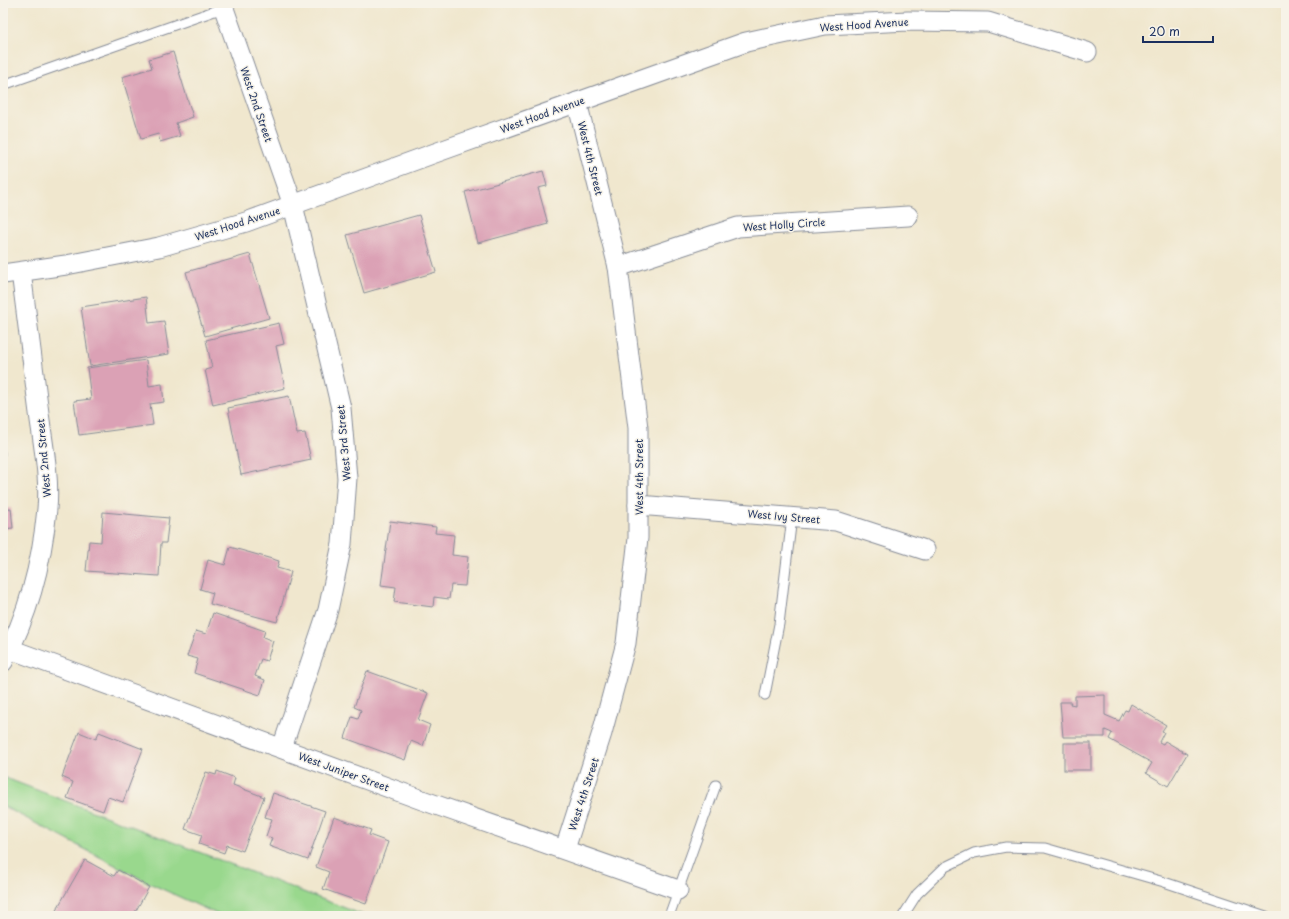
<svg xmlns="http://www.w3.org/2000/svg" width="1289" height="919" font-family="'Playpen Sans',sans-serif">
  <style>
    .green { fill: #99d88d; stroke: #5a8476 }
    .building { fill: #dba1b5 }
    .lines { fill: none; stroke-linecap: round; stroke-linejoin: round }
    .lane-casing { stroke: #868b96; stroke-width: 11 }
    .street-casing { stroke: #868b96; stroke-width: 21 }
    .lane { stroke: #fff; stroke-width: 9 }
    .street { stroke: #fff; stroke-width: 19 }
    .labels { text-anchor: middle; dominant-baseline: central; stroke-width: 3; stroke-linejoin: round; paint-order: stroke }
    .street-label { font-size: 10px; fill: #1b2f5e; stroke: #f7f3e8 }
  </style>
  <rect width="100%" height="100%" fill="#f7f3e8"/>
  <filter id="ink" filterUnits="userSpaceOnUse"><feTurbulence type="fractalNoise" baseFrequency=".025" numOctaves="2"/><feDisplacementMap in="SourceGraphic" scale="8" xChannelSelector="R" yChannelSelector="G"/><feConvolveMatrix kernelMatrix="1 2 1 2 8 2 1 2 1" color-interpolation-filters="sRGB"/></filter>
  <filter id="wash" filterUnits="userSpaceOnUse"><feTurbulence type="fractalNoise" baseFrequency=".012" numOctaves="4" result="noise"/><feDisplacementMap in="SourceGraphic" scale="16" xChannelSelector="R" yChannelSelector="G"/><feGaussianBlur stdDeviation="0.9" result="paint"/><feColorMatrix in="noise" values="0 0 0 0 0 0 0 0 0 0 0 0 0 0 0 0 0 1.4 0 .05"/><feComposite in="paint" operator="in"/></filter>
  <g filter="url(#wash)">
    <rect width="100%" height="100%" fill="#f0e7ce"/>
    <!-- green -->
    <path class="green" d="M3,777l363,139h-145l-72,-33 -146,-77z"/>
    <g id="blocks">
      <!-- building -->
      <g class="building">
        <path d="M173,52l20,65 -17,6 4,13 -20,6 -2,-8 -17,5 -19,-62 30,-9 -3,-9z"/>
        <path d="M543,171l4,15 -9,2 10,36 -70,19 -13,-51z"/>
        <path d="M419,215l17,57 -72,21 -17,-58z"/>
        <path d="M250,254l19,64 -64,18 -19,-64z"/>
        <path d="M146,297l3,26 15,-2 5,33 -79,12 -9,-59z"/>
        <path d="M279,323l5,21 -8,2 9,42 -72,17 -8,-35 7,-2 -6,-28z"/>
        <path d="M146,360l3,26 13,-2 2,18 -14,2 3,21 -74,10 -5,-34 17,-2 -4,-31z"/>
        <path d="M289,396l8,38 8,-1 6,27 -70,15 -13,-67z"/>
        <path d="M3,444h1l1,11h-2z"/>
        <path d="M11,508l2,20 -10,1v-20z"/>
        <path d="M103,512l66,6 -3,25h-5l-2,33 -73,-5 3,-30 12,1z"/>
        <path d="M390,521l46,6 -1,6 19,2 -2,20 16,2 -3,29 -14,-1 -2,14 -15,-2 -1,10 -39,-5 2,-15 -15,-2z"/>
        <path d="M230,547l49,14 -2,7 14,4 -14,50 -67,-18 3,-11 -13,-4 8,-29 17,5z"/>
        <path d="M213,613l52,18 -2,6 10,4 -6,20 -6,-2 -6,17 10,4 -5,15 -66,-22 4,-14 -11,-3 9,-25 10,3z"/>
        <path d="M367,671l61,22 -10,27 12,5 -7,21 -12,-5 -6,19 -60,-22 7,-21 6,2 3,-9 -7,-3z"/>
        <path d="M1105,695v20l14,6 6,-11 3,1 3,-7 35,21 -4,6 2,1 -5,10 4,2 2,-3 22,13 -19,32 -22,-13 6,-10 -43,-24 3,-6 -7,-3v7h-42l-3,-35h11l-1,2 5,1v-9z"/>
        <path d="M79,732l17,7 3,-7 44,17 -20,53 -15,-5 -5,14 -36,-13 6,-16 -11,-5z"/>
        <rect x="1064" y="743" width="27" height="27"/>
        <path d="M217,771l18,7 -2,7 31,12 -21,54 -16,-6 -3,8 -25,-9 3,-9 -17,-6 21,-57 10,3z"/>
        <path d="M273,793l52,18 -17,49 -39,-14 3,-8 -6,-2 6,-17 -7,-2z"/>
        <path d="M334,817l37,13 -2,5 19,7 -22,62 -43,-15 6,-17 -13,-5z"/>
        <path d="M85,860l29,16 4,-6 31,17 -16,29h-75l-4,-2z"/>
      </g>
    </g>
  </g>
  <g filter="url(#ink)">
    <use href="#blocks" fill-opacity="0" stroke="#868b96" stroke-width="1"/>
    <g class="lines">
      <defs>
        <g id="lane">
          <path d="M3,85l220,-77"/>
          <path d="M765,695l14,-71 13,-107"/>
          <path d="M669,916l47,-131"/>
          <path d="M903,916l14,-22 28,-27 29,-14 32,-6 39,1 119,34 102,34"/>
        </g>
        <g id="street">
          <path d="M222,3l71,202 48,203 6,70 -5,66 -14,66 -46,138"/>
          <path d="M618,267l120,-40 170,-11"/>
          <path d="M3,274l63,-9 93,-18 87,-25 189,-69 311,-111 79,-17 83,-4 80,1 99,30"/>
          <path d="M638,505l198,16 89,29"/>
          <path d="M10,649l412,151 256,90"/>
          <path d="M3,662c25,-46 39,-101 44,-153 3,-32 -4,-65 -8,-96 -6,-47 -12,-94 -18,-141"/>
          <path d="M565,849l37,-116 24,-90 12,-105v-110l-20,-161 -41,-165"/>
        </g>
      </defs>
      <!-- lane casing -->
      <use href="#lane" class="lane-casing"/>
      <!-- street casing -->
      <use href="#street" class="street-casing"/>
      <!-- lane -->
      <use href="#lane" class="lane"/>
      <!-- street -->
      <use href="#street" class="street"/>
    </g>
  </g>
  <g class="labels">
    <!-- street labels -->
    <g class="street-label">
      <text transform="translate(864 24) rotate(-4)">West Hood Avenue</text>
      <text transform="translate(257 104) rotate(71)">West 2nd Street</text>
      <text transform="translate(542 114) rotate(-20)">West Hood Avenue</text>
      <text transform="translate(591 158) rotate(76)">West 4th Street</text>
      <text transform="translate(237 223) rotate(-18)">West Hood Avenue</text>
      <text transform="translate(784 224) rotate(-4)">West Holly Circle</text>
      <text transform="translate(343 443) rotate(-95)">West 3rd Street</text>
      <text transform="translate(43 458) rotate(-95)">West 2nd Street</text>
      <text transform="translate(638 477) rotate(-90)">West 4th Street</text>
      <text transform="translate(784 516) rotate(5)">West Ivy Street</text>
      <text transform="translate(344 771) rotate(20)">West Juniper Street</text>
      <text transform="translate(583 794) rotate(-72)">West 4th Street</text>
    </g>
  </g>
  <!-- margin -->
  <rect width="1289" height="919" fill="none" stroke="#f7f3e8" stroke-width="16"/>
  <!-- scale -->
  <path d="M1143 36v6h70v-6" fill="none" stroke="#1b2f5e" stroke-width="2"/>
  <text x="1149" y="36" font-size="12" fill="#1b2f5e" stroke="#f7f3e8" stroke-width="3" paint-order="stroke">20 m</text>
</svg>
